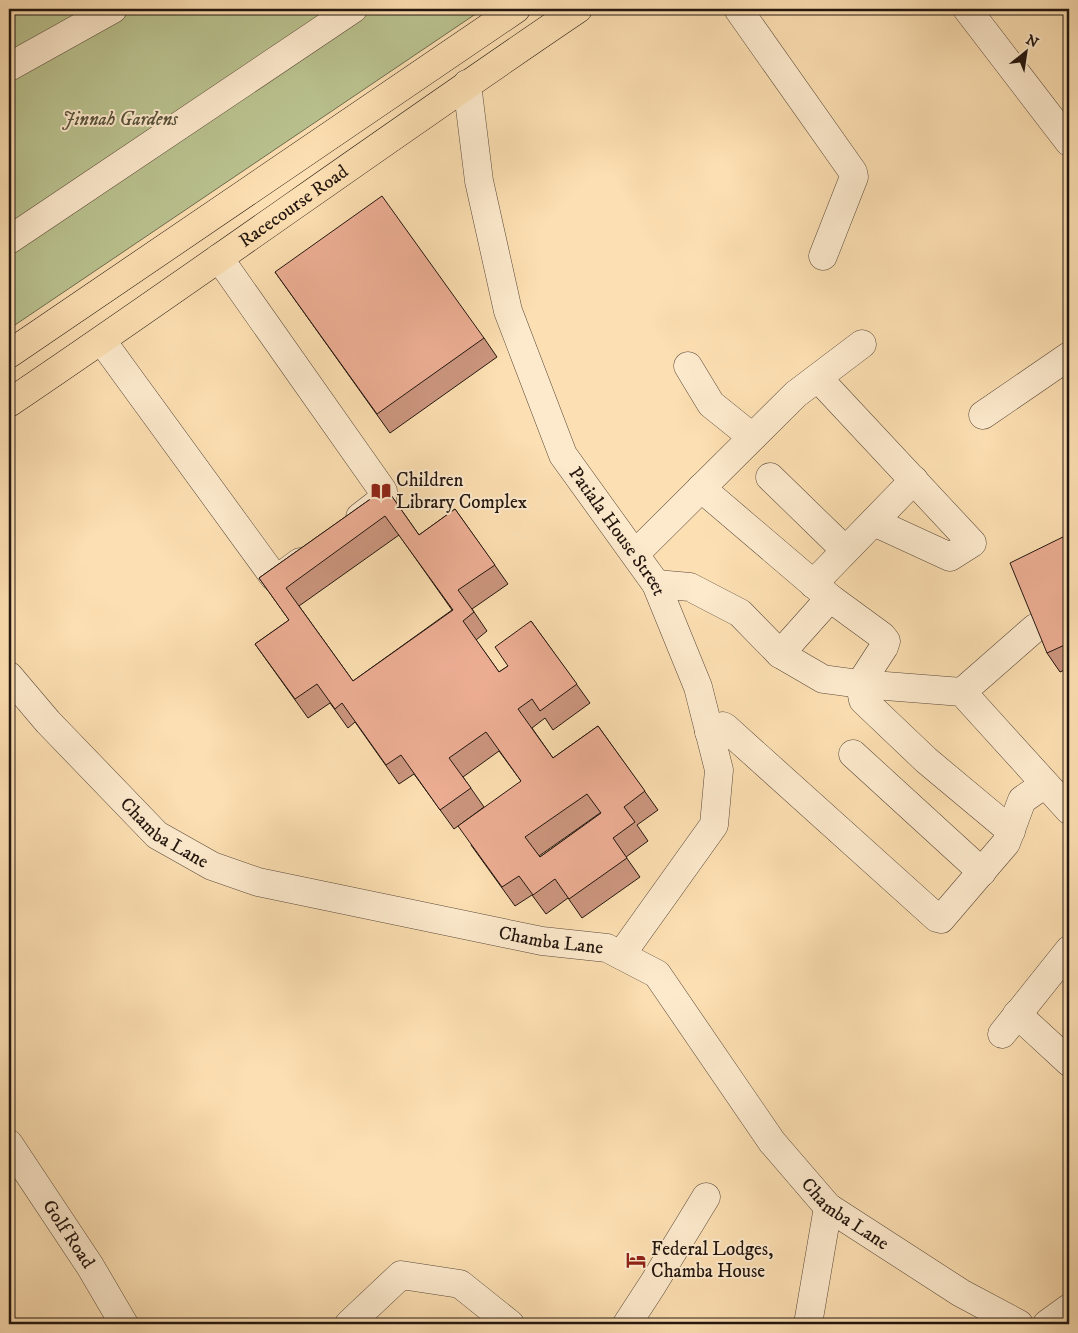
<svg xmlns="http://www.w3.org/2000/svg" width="1078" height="1333" font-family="'IM FELL DW Pica',serif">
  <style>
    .green { fill: #bac390; stroke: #6e6c50 }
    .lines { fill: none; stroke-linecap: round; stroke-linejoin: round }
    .minor-casing { stroke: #594838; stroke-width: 29 }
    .major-casing { stroke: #23160f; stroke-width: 29 }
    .minor { stroke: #fdeacd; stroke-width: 28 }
    .major { stroke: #fcdfb2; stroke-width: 28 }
    .wall { fill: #cc967f; stroke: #23160f; fill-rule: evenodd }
    .building { fill: #edae94; stroke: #23160f; fill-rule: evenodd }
    .labels { text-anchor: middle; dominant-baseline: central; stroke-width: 4; stroke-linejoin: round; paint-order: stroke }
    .park-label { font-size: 19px; font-style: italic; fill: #58533c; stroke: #fdeacd }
    .street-label { font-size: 19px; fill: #23160f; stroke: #fdeacd }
    .poi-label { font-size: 19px; fill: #23160f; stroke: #fdeacd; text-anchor: start }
  </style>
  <rect width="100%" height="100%" fill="#fcdfb2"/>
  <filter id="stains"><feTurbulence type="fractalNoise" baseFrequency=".004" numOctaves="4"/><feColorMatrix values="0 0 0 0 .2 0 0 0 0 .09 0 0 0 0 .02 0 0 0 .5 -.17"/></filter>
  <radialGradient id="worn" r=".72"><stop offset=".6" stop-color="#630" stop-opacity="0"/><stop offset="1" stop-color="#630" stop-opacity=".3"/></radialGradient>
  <!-- green -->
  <path class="green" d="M9,9h474l-474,320z"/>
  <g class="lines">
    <defs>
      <g id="minor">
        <path d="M738,9l115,163 1,5 -31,79"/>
        <path d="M967,9l102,133"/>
        <path d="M9,67l104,-58"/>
        <path id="s1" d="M467,84l12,97 29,130 55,144 93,129 42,103 21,83 -5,55 -93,130"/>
        <path d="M9,240l344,-231"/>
        <path d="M219,258l164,233 -1,9 -22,17"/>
        <path d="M102,341l172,236h6l20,-15"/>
        <path d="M688,366l23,38 41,33"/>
        <path d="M818,378l154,165 -22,14 -76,-35"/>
        <path d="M983,415l86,-59"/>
        <path d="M770,477l75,73"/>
        <path d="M701,488l129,110 -50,56"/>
        <path d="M635,554l161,-160 66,-50"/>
        <path d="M656,584l34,3 50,26 40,41 43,25 37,5 102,8 107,118"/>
        <path d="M813,584l101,-104"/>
        <path d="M830,598l52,38 4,5 -2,6 -24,37 3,16 63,60 85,71"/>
        <path id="s2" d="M9,676l39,46 109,113 55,31 46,16 284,59 65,7 50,26 115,168 56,65 133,86 58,31"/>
        <path d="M962,692l73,-64"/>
        <path d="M709,732l14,-6 3,2 211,190 4,1 65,-76 16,-43 23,-16"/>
        <path d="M853,754l129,118"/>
        <path d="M1017,1014l52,48"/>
        <path d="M1002,1034l67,-84"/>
        <path id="s3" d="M9,1144l81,122 34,58"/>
        <path d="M349,1324l52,-49 59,9 50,40"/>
        <path d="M627,1324l26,-40 53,-87"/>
        <path d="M808,1324l20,-117"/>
        <path d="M1047,1324l22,-16"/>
      </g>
      <g id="major">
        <path d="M9,354l507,-345"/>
        <path id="s4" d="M9,403c191,-129 378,-265 569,-394"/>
      </g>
    </defs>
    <!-- minor casing -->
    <use href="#minor" class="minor-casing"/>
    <!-- major casing -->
    <use href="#major" class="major-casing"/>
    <!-- minor -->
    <use href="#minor" class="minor"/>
    <!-- major -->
    <use href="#major" class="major"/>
  </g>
  <!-- wall -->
  <g class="wall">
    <path d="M275,272l209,66 13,19 -107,76z"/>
    <path d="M386,488l33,47 36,-26 53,75 -36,25 15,22 -11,9 23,32 9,-6 23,-45 59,82 -37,27 -8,-12 -13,10 21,30 45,-32 60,84 -21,15 11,16 -22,16 14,20 -58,41 -14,-20 -22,16 -14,-19 -17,11 -44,-61 50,-64 -22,-30 -36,26 21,30 -30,22 -40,-55 -15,10 -44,-62 -7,6 -18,-25 -22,15 -53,-74 34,-24 -30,-42zM399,535l53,75 -99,71 -54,-75zM600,813v1l-60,43 -1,-1z"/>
    <path d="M1069,534v134l-9,4 -13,-19z"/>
  </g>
  <!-- building -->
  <g class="building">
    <path d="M382,196l102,142 -107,76 -102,-142z"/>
    <path d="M386,488l33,47 36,-26 40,56 -37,25 16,22 -11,9 36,51 9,-6 -13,-19 36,-26 46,63 -37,27 -8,-12 -14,10 35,49 45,-32 47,65 -21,16 11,15 -22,16 14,20 -58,41 -14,-20 -22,16 -14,-19 -17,11 -44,-61 63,-45 -35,-49 -37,26 22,30 -31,22 -39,-55 -15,10 -44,-62 -7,6 -18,-25 -22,15 -40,-55 34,-24 -30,-42zM385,516l68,94 -100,71 -67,-93zM587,794l14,19 -61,44 -15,-20z"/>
    <path d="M1069,534v109l-22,10 -37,-90z"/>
  </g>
  <!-- icons -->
  <defs>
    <symbol id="library-bare" viewBox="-9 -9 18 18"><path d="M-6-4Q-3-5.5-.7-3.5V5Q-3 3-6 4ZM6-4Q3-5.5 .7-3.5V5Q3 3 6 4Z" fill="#8f2418" stroke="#fdeacd" stroke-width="2.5" paint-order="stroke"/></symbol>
    <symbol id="hotel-bare" viewBox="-9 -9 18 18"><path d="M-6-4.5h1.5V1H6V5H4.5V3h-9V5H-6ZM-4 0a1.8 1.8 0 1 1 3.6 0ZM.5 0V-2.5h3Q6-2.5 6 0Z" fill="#8f2418" stroke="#fdeacd" stroke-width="2.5" paint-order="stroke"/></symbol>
  </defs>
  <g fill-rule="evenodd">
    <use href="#library-bare" x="367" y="477" width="28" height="28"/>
    <use href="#hotel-bare" x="622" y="1246" width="28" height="28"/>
  </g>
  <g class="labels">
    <!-- park labels -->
    <g class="park-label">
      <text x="120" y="119">Jinnah Gardens</text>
    </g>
    <!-- street labels -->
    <g class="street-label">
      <text stroke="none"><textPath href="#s4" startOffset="346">Racecourse Road</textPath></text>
      <text stroke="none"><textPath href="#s1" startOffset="479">Patiala House Street</textPath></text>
      <text stroke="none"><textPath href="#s2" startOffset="222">Chamba Lane</textPath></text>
      <text stroke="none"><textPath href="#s2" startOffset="628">Chamba Lane</textPath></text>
      <text stroke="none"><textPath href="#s2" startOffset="1048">Chamba Lane</textPath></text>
      <text stroke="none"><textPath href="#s3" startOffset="108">Golf Road</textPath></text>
    </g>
    <!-- poi labels -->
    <g class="poi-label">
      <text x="396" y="480">Children<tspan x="396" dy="22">Library Complex</tspan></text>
      <text x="651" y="1249">Federal Lodges,<tspan x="651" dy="22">Chamba House</tspan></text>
    </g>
  </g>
  <!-- margin -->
  <rect width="1078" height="1333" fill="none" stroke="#fcdfb2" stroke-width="30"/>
  <rect x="10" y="10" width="1058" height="1313" fill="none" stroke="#23160f" stroke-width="2.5"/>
  <rect x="15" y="15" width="1048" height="1303" fill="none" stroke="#23160f"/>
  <!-- north arrow -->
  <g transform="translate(1026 52) rotate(30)" stroke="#fdeacd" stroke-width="4" paint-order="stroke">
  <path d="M0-4L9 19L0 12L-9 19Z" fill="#23160f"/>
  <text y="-8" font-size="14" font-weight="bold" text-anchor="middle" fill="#23160f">N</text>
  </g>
  <rect width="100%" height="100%" filter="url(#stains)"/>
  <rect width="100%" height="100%" fill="url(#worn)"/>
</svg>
